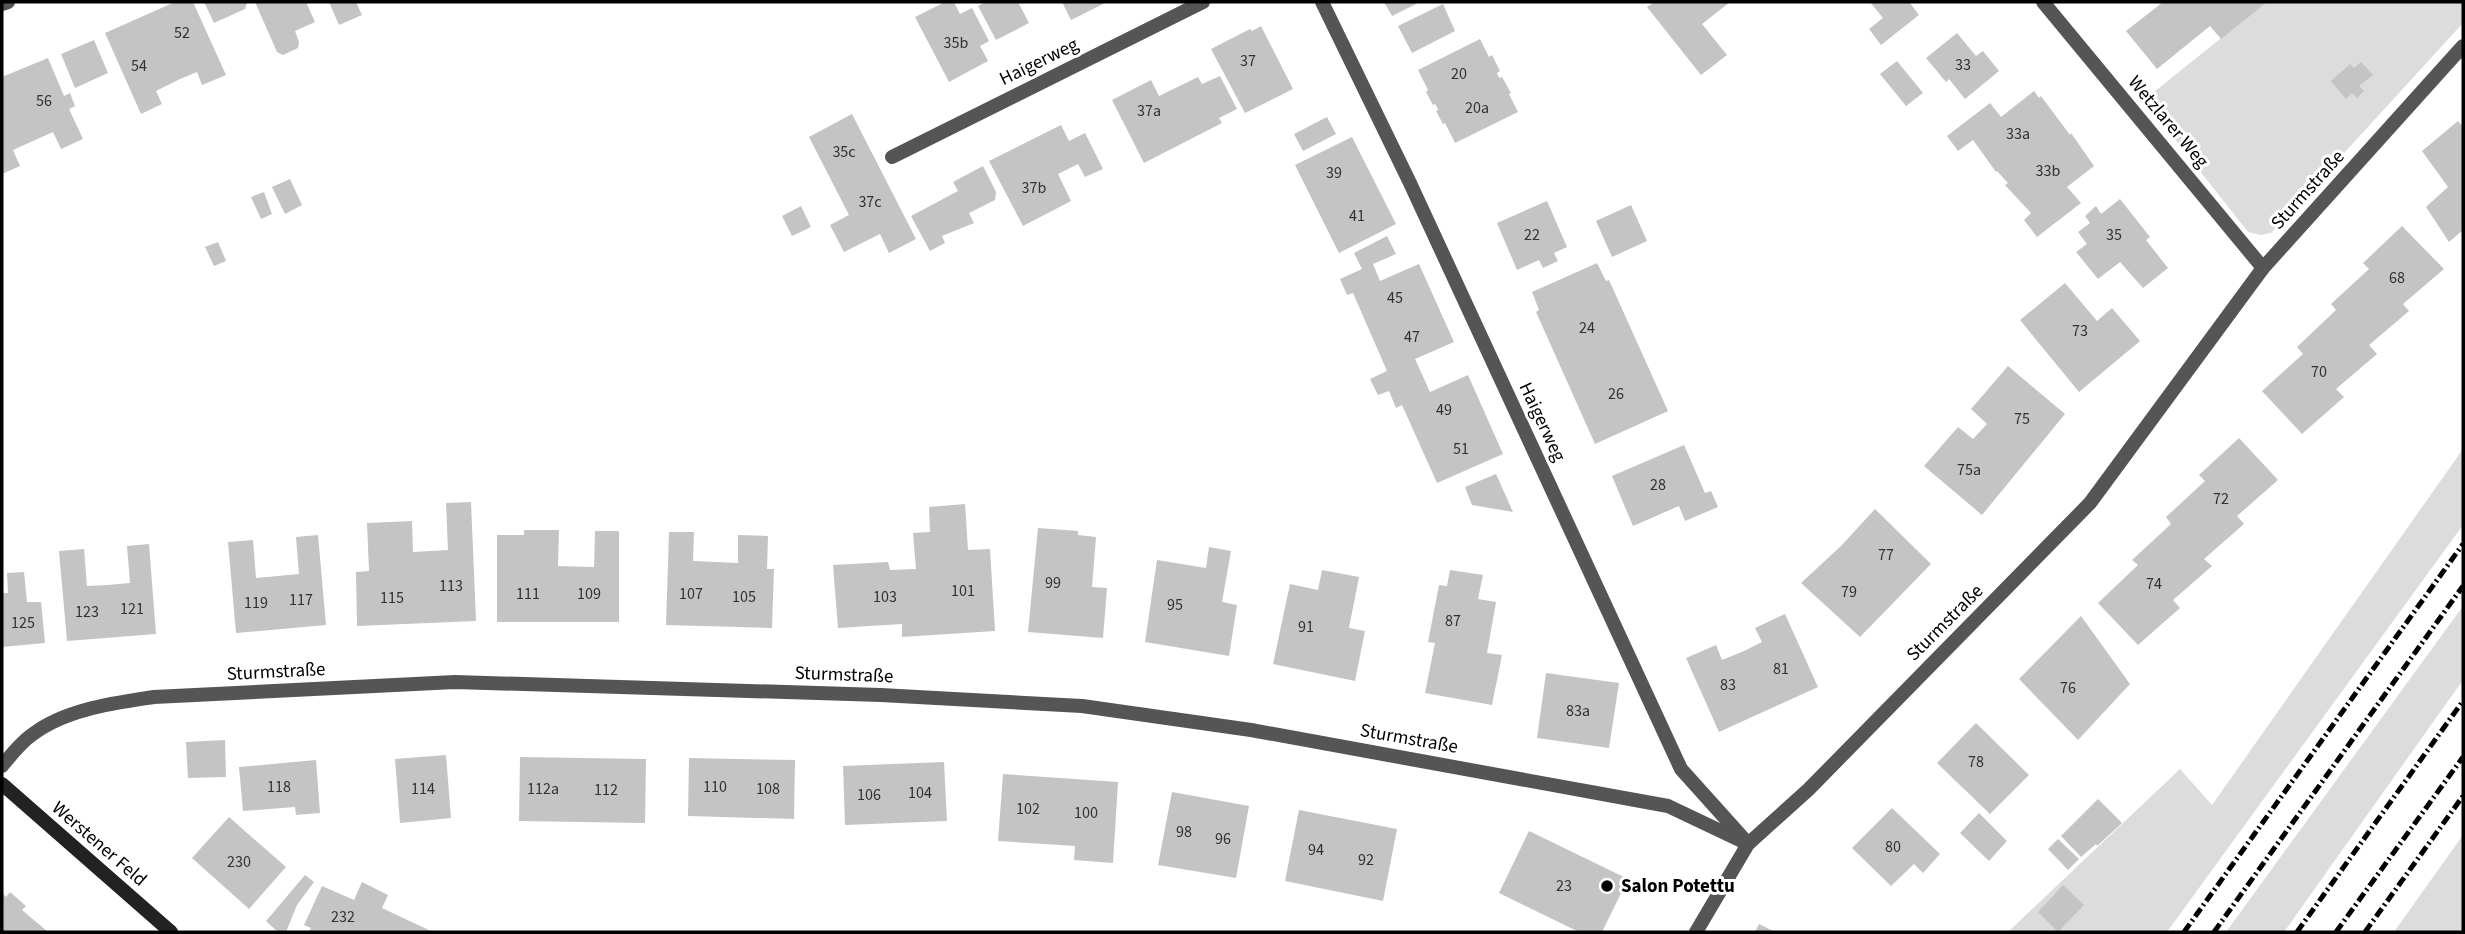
<svg xmlns="http://www.w3.org/2000/svg" width="2465" height="934" font-family="'Source Sans 3',sans-serif">
  <style>
    .green { fill: #dcdcdc }
    .building { fill: #c4c4c4 }
    .lines { fill: none; stroke-linecap: round; stroke-linejoin: round }
    .street { stroke: #555; stroke-width: 14 }
    .secondary { stroke: #222; stroke-width: 14 }
    .rail { stroke: #000; stroke-width: 5; stroke-dasharray: 10 3.5 2 3.5; stroke-linecap: butt }
    .poi-dot { fill: #000; stroke: #fff; stroke-width: 2.5 }
    .labels { text-anchor: middle; dominant-baseline: central; stroke-width: 6; stroke-linejoin: round; paint-order: stroke }
    .number-label { font-size: 16px; fill: #313131 }
    .street-label { font-size: 19px; fill: #000; stroke: #fff }
    .poi-label { font-size: 19px; font-weight: bold; fill: #000; stroke: #fff; text-anchor: start }
  </style>
  <rect width="100%" height="100%" fill="#fff"/>
  <!-- green -->
  <g class="green">
    <path d="M2266,2h197v21l-192,210 -10,2 -13,-3 -104,-132z"/>
    <path d="M2463,449v76l-296,407h-159l172,-163 32,36z"/>
    <path d="M2463,606v74l-179,252h-58z"/>
    <path d="M2463,835v97h-69z"/>
  </g>
  <!-- building -->
  <g class="building">
    <path d="M175,2h18l33,73 -24,10 -5,-13 -19,8 -22,11 6,13 -21,10 -36,-81z"/>
    <path d="M204,2h43l-2,7 -31,14z"/>
    <path d="M255,2h51l9,20 -20,9 4,11 -1,6 -15,7 -6,-3z"/>
    <path d="M329,2h27l6,13 -23,10z"/>
    <path d="M945,2h9l6,12 12,-6 17,33 -9,5 8,15 -39,21 -34,-65z"/>
    <path d="M986,2h32l11,21 -33,17 -18,-34z"/>
    <path d="M1062,2h45l-36,18z"/>
    <path d="M1384,2h36l-28,14z"/>
    <path d="M1655,2h75l-28,22 25,31 -26,20 -54,-68z"/>
    <path d="M1870,2h39l10,13 -38,30 -12,-16 14,-11z"/>
    <path d="M2163,2h104l-46,37 -11,-13 -53,43 -31,-38z"/>
    <path d="M1443,4l12,27 -43,22 -14,-27z"/>
    <path d="M1261,26l32,63 -48,24 -34,-64 39,-20 2,2z"/>
    <path d="M1957,33l19,23 7,-5 16,20 -34,28 -16,-20 -3,3 -20,-24z"/>
    <path d="M1480,39l9,18 3,-2 8,16 -3,2 1,3 2,2 2,-1 9,16 -2,1 9,18 -63,31 -10,-20 -2,1 -7,-13 2,-1 -1,-3 -2,-3 -2,1 -7,-13 2,-2 -10,-20z"/>
    <path d="M94,40l14,33 -33,15 -14,-34z"/>
    <path d="M48,58l16,38 6,-3 5,13 -6,3 14,30 -22,10 -8,-17 -40,18 7,16 -18,8v-97z"/>
    <path d="M1897,61l26,32 -17,13 -26,-32z"/>
    <path d="M2361,62l12,13 -14,11 5,5 -7,7 -5,-5 -6,6 -15,-18 19,-17 4,4z"/>
    <path d="M1220,76l17,33 -18,9 3,5 -78,40 -32,-63 39,-20 8,16 39,-19 4,7z"/>
    <path d="M2034,91l5,7 2,-2 29,39 1,-2 23,33 -27,21 14,16 -44,34 -13,-17 7,-7 -26,-28 3,-2 -11,-12 -1,1 -23,-32 -15,11 -11,-15 43,-33 11,14z"/>
    <path d="M852,114l64,125 -27,14 -9,-19 -36,18 -14,-27 19,-10 -40,-78z"/>
    <path d="M1327,117l9,17 -33,17 -9,-17z"/>
    <path d="M2458,121l5,6v103l-14,12 -23,-35 22,-20 -26,-36z"/>
    <path d="M1061,125l8,16 16,-8 18,36 -18,8 -7,-13 -20,10 13,27 -48,25 -34,-65z"/>
    <path d="M1352,137l44,87 -57,29 -44,-88z"/>
    <path d="M983,166l13,26 -1,8 -26,13 5,10 -32,13 3,7 -15,8 -19,-35 47,-25 -5,-9z"/>
    <path d="M290,179l12,26 -17,9 -13,-27z"/>
    <path d="M264,192l8,22 -11,5 -10,-22z"/>
    <path d="M2120,199l30,38 -4,3 22,28 -25,20 -23,-26 -22,17 -22,-27 11,-8 -9,-12 12,-9 -5,-7 11,-10 5,8z"/>
    <path d="M1547,201l20,46 -13,6 4,8 -15,7 -4,-8 -22,10 -20,-47z"/>
    <path d="M1631,205l16,36 -35,16 -16,-36z"/>
    <path d="M801,206l10,21 -19,9 -10,-20z"/>
    <path d="M2402,226l42,43 -41,35 6,7 -40,34 8,9 -41,35 8,8 -42,37 -40,-43 41,-37 -6,-7 39,-37 -5,-6 38,-35 -6,-6z"/>
    <path d="M1387,236l9,18 -23,10 7,17 39,-17 35,78 -39,17 15,33 38,-17 35,79 -66,29 -35,-78 -6,3 -7,-17 -11,4 -8,-16 17,-8 -34,-78 -6,2 -7,-16 22,-10 -8,-16z"/>
    <path d="M218,242l8,19 -12,5 -9,-19z"/>
    <path d="M1597,263l9,18 3,-1 59,131 -73,33 -59,-132 3,-2 -7,-18z"/>
    <path d="M2065,283l32,38 15,-13 28,33 -61,51 -59,-72z"/>
    <path d="M2008,366l57,48 -83,101 -58,-49 34,-39 15,12 14,-15 -16,-15z"/>
    <path d="M2239,438l39,42 -41,36 7,8 -40,35 8,7 -39,34 7,8 -42,37 -40,-42 40,-38 -6,-5 39,-36 -5,-7 39,-36 -6,-6z"/>
    <path d="M1684,445l21,48 6,-2 7,16 -33,14 -6,-15 -46,20 -21,-50z"/>
    <path d="M1496,474l17,38 -41,-7 -7,-18z"/>
    <path d="M471,502l5,119 -119,5 -1,-54 13,-1 -2,-48 45,-2 1,31 35,-2 -2,-47z"/>
    <path d="M965,504l3,46 22,-1 5,82 -93,6v-13l-64,4 -5,-63 55,-3 2,8 26,-1 -3,-36 17,-1 -1,-25z"/>
    <path d="M1875,509l56,55 -71,73 -59,-54 40,-37z"/>
    <path d="M1038,528l40,3v4l18,2 -4,50 15,1 -4,50 -75,-6z"/>
    <path d="M524,530h35l-1,36 36,1 1,-36h24v91h-122v-87h27z"/>
    <path d="M669,532h25l-1,29 45,2v-28l30,1 -1,33h7l-2,59 -106,-3z"/>
    <path d="M318,535l8,90 -90,8 -8,-91 25,-2 3,38 43,-4 -3,-37z"/>
    <path d="M149,544l7,90 -89,7 -8,-90 25,-2 3,37 20,-1 23,-2 -3,-37z"/>
    <path d="M1209,547l22,4 -9,51 15,3 -8,51 -84,-14 12,-82 49,8z"/>
    <path d="M1322,570l37,7 -10,51 16,3 -10,50 -82,-17 17,-80 28,6z"/>
    <path d="M1450,570l33,5 -5,24 18,3 -9,51 15,2 -10,50 -67,-12 10,-50 -7,-1 11,-57 8,1z"/>
    <path d="M24,572l3,30h14l4,41 -43,4v-54h6l-1,-20z"/>
    <path d="M1785,614l33,73 -99,45 -33,-74 30,-13 6,15 22,-9 18,-9 -7,-14z"/>
    <path d="M2081,616l49,68 -52,56 -59,-61z"/>
    <path d="M1546,673l73,10 -10,65 -72,-10z"/>
    <path d="M1976,723l53,52 -39,39 -53,-51z"/>
    <path d="M225,740l1,37 -38,1 -2,-36z"/>
    <path d="M446,755l5,63 -51,5 -5,-64z"/>
    <path d="M520,757l126,2 -1,64 -126,-2z"/>
    <path d="M689,758l106,2 -1,59 -106,-3z"/>
    <path d="M316,760l4,53 -24,2 -1,-8 -52,4 -4,-44z"/>
    <path d="M944,762l3,59 -102,4 -2,-59z"/>
    <path d="M1003,774l115,8 -5,81 -39,-3 1,-14 -77,-5z"/>
    <path d="M1172,792l77,14 -13,72 -78,-13z"/>
    <path d="M2098,799l24,24 -25,23 -1,-2 -15,13 -20,-21z"/>
    <path d="M1892,808l48,46 -17,19 -9,-9 -23,22 -39,-38z"/>
    <path d="M1299,810l98,19 -14,72 -98,-20z"/>
    <path d="M1979,813l28,28 -18,20 -29,-28z"/>
    <path d="M229,817l57,50 -37,42 -57,-51z"/>
    <path d="M1529,831l99,48 -26,53h-23l-80,-39z"/>
    <path d="M2058,839l21,20 -11,11 -20,-21z"/>
    <path d="M305,875l9,7 -17,23 -11,27h-8l-12,-11z"/>
    <path d="M362,882l26,13 -6,13 51,24h-124l2,-4 -7,-3 18,-39 32,14z"/>
    <path d="M2063,885l21,20 -26,27 -20,-20z"/>
    <path d="M10,892l16,14 -4,4 26,22h-46v-39l4,4z"/>
    <path d="M1759,924l16,8h-20z"/>
  </g>
  <g class="lines">
    <!-- street -->
    <g class="street">
      <path d="M1322,2l88,181 271,586 62,69"/>
      <path d="M2043,2l220,266"/>
      <path d="M2,4l6,-2"/>
      <path d="M892,157l311,-155"/>
      <path d="M2,766c9,-11 19,-24 31,-32 33,-25 82,-31 121,-37l301,-15 426,13 201,11 169,24 417,76 80,38"/>
      <path d="M1696,932l52,-88 61,-55 281,-286 173,-235 200,-222"/>
    </g>
    <!-- secondary -->
    <path class="secondary" d="M2,784l169,148"/>
    <!-- rail -->
    <g class="rail">
      <path d="M2184,932l279,-388"/>
      <path d="M2214,932l249,-346"/>
      <path d="M2297,932l166,-231"/>
      <path d="M2336,932l127,-175"/>
      <path d="M2365,932l98,-136"/>
    </g>
  </g>
  <!-- markers -->
  <circle class="poi-dot" cx="1607" cy="886" r="7"/>
  <g class="labels">
    <!-- number labels -->
    <g class="number-label">
      <text x="182" y="33">52</text>
      <text x="956" y="43">35b</text>
      <text x="1248" y="61">37</text>
      <text x="1963" y="65">33</text>
      <text x="139" y="66">54</text>
      <text x="1459" y="74">20</text>
      <text x="44" y="101">56</text>
      <text x="1477" y="108">20a</text>
      <text x="1149" y="111">37a</text>
      <text x="2018" y="134">33a</text>
      <text x="844" y="152">35c</text>
      <text x="2048" y="171">33b</text>
      <text x="1334" y="173">39</text>
      <text x="1034" y="188">37b</text>
      <text x="870" y="202">37c</text>
      <text x="1357" y="216">41</text>
      <text x="1532" y="235">22</text>
      <text x="2114" y="235">35</text>
      <text x="2397" y="278">68</text>
      <text x="1395" y="298">45</text>
      <text x="1587" y="328">24</text>
      <text x="2080" y="331">73</text>
      <text x="1412" y="337">47</text>
      <text x="2319" y="372">70</text>
      <text x="1616" y="394">26</text>
      <text x="1444" y="410">49</text>
      <text x="2022" y="419">75</text>
      <text x="1461" y="449">51</text>
      <text x="1969" y="470">75a</text>
      <text x="1658" y="485">28</text>
      <text x="2221" y="499">72</text>
      <text x="1886" y="555">77</text>
      <text x="1053" y="583">99</text>
      <text x="2154" y="584">74</text>
      <text x="451" y="586">113</text>
      <text x="963" y="591">101</text>
      <text x="1849" y="592">79</text>
      <text x="528" y="594">111</text>
      <text x="589" y="594">109</text>
      <text x="691" y="594">107</text>
      <text x="744" y="597">105</text>
      <text x="885" y="597">103</text>
      <text x="392" y="598">115</text>
      <text x="301" y="600">117</text>
      <text x="256" y="603">119</text>
      <text x="1175" y="605">95</text>
      <text x="132" y="609">121</text>
      <text x="87" y="612">123</text>
      <text x="1453" y="621">87</text>
      <text x="23" y="623">125</text>
      <text x="1306" y="627">91</text>
      <text x="1781" y="669">81</text>
      <text x="1728" y="685">83</text>
      <text x="2068" y="688">76</text>
      <text x="1578" y="711">83a</text>
      <text x="1976" y="762">78</text>
      <text x="279" y="787">118</text>
      <text x="715" y="787">110</text>
      <text x="423" y="789">114</text>
      <text x="543" y="789">112a</text>
      <text x="768" y="789">108</text>
      <text x="606" y="790">112</text>
      <text x="920" y="793">104</text>
      <text x="869" y="795">106</text>
      <text x="1028" y="809">102</text>
      <text x="1086" y="813">100</text>
      <text x="1184" y="832">98</text>
      <text x="1223" y="839">96</text>
      <text x="1893" y="847">80</text>
      <text x="1316" y="850">94</text>
      <text x="1366" y="860">92</text>
      <text x="239" y="862">230</text>
      <text x="1564" y="886">23</text>
      <text x="343" y="917">232</text>
    </g>
    <!-- street labels -->
    <g class="street-label">
      <text transform="translate(1039 62) rotate(-26)">Haigerweg</text>
      <text transform="translate(2168 122) rotate(50)">Wetzlarer Weg</text>
      <text transform="translate(2308 190) rotate(-48)">Sturmstraße</text>
      <text transform="translate(1542 422) rotate(65)">Haigerweg</text>
      <text transform="translate(1945 623) rotate(-45)">Sturmstraße</text>
      <text transform="translate(276 672) rotate(-3)">Sturmstraße</text>
      <text transform="translate(844 675) rotate(2)">Sturmstraße</text>
      <text transform="translate(1409 739) rotate(10)">Sturmstraße</text>
      <text transform="translate(99 844) rotate(41)">Werstener Feld</text>
    </g>
    <!-- poi labels -->
    <g class="poi-label">
      <text x="1621" y="886">Salon Potettu</text>
    </g>
  </g>
  <!-- border -->
  <rect width="2465" height="934" fill="none" stroke="#000000" stroke-width="7"/>
</svg>
